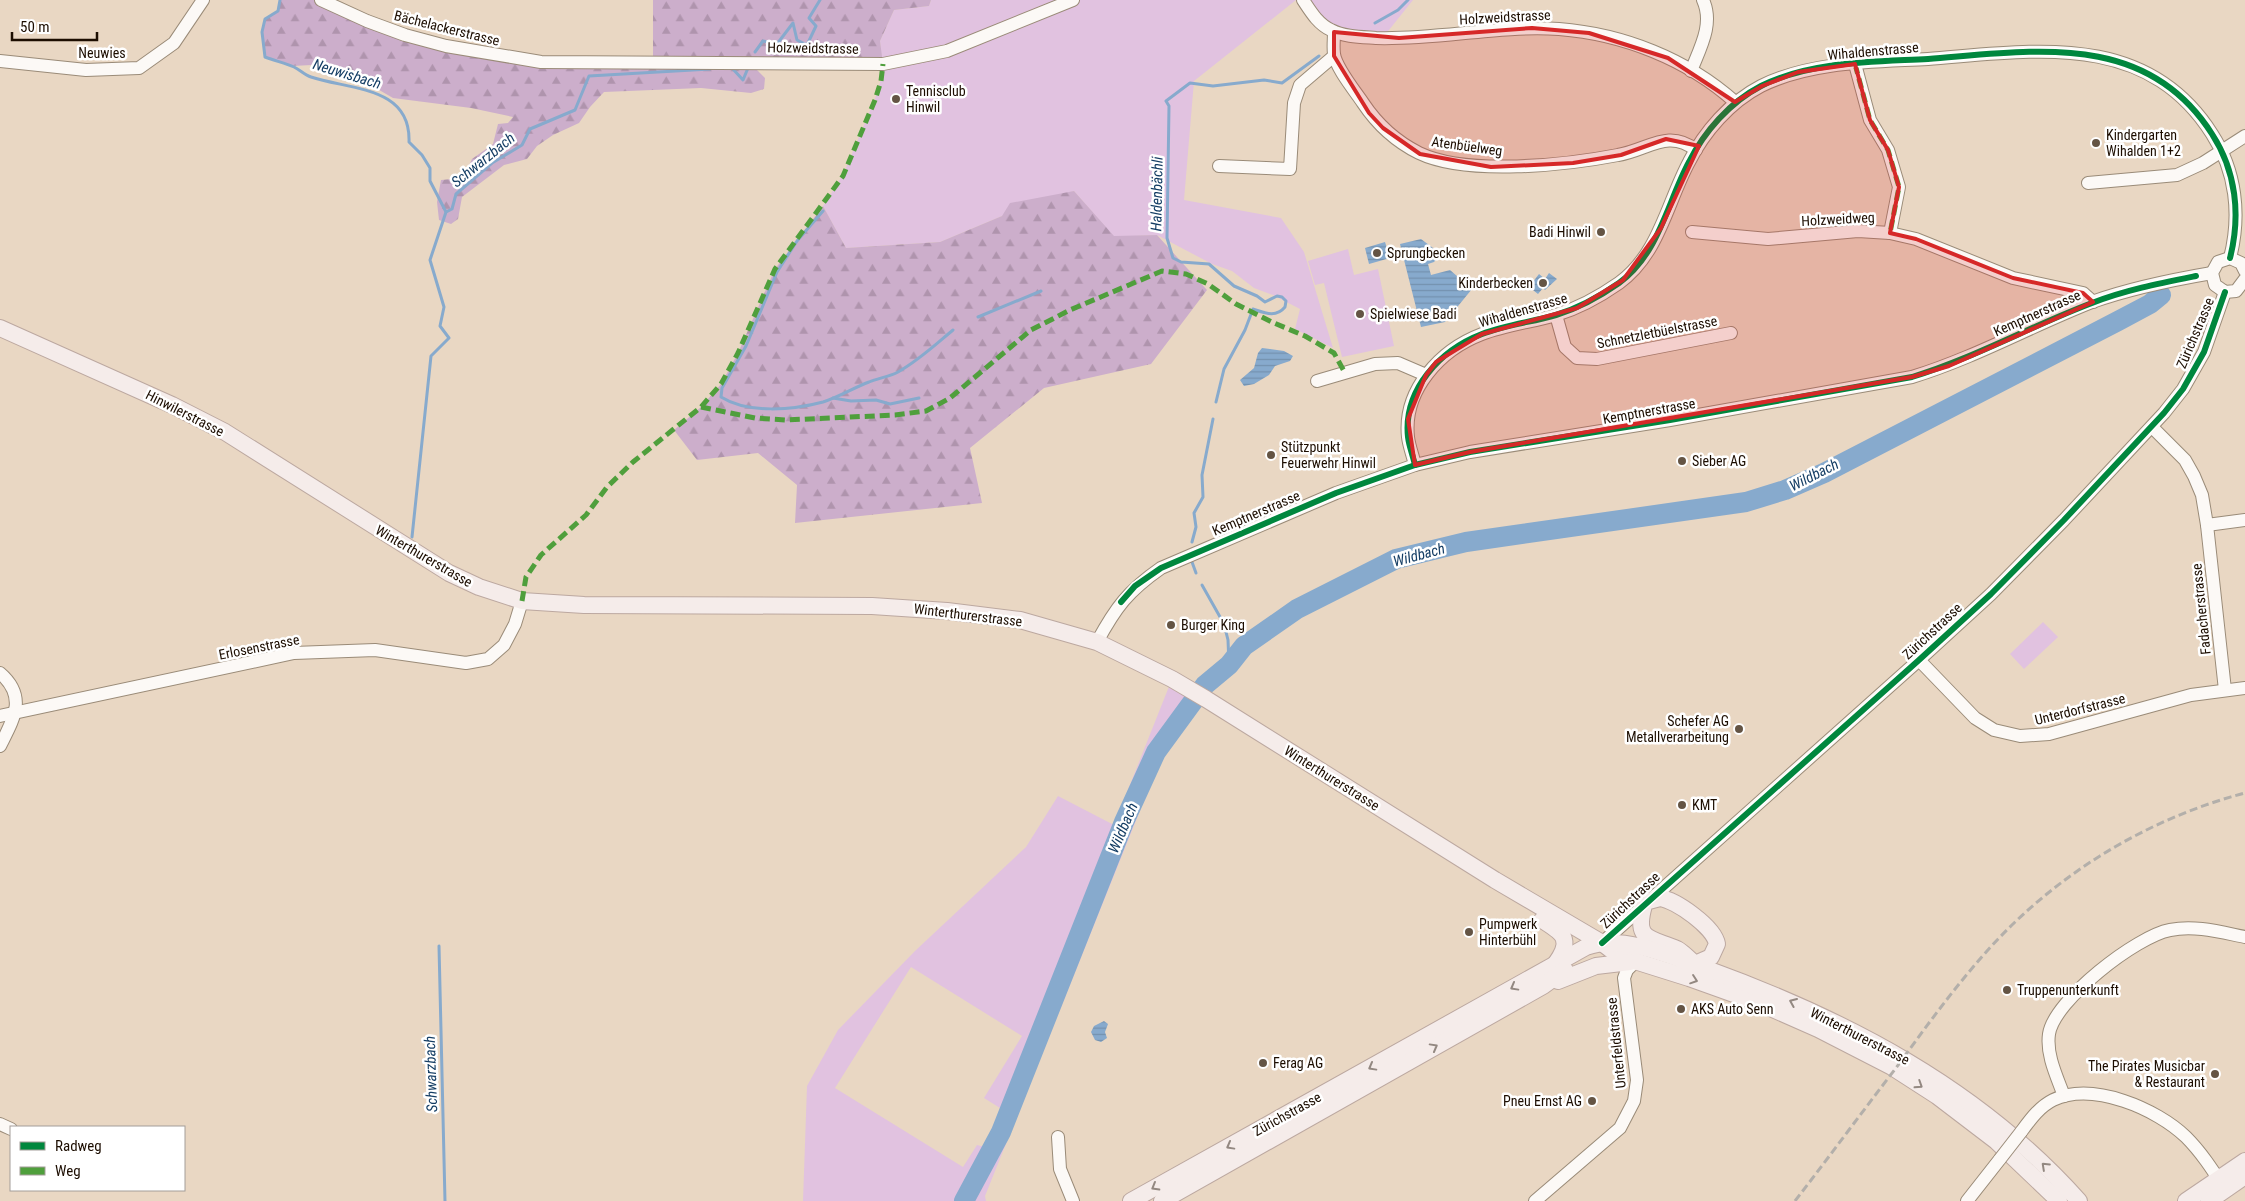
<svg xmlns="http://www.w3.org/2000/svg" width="2245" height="1201" font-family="'Roboto Condensed',sans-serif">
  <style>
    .green { fill: #e1c2e0; fill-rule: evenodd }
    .forest { fill: url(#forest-firs) }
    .water { fill: url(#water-rules) }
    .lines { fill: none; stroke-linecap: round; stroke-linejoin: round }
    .stream { stroke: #87aacd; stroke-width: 3 }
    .river { stroke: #87aacd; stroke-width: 20 }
    .minor-casing { stroke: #9a8b78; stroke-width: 14 }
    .major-casing { stroke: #bca8a0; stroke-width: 18 }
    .minor { stroke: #fcf9f6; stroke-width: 12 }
    .major { stroke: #f5ecea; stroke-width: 16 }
    .rail { stroke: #b3afaa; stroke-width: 3; stroke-dasharray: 8 4; stroke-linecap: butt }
    .minor-bridge-casing { stroke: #9a8b78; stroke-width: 14; stroke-linecap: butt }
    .minor-bridge { stroke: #fcf9f6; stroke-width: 12 }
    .quiet { stroke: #4f9f3c; stroke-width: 5; stroke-dasharray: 10 5; stroke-linecap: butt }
    .cycleway-casing { stroke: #fff; stroke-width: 9 }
    .cycleway { stroke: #00873e; stroke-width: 6 }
    .oneway { stroke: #938881 }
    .marked { fill: #d62828; fill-opacity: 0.2; stroke: #d62828; stroke-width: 4; stroke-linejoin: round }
    .poi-dot { fill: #645444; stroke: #fff; stroke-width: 2 }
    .labels { text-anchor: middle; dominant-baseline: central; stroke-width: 5; stroke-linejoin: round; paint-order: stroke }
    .street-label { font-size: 14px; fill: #1c0d00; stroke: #fff }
    .poi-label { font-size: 14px; fill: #1c0d00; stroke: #fff; text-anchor: start }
    .water-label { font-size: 15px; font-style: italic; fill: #143d64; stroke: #fff }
  </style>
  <defs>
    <pattern id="forest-firs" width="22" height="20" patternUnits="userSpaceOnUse" patternTransform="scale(1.25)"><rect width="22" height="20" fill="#ccaecb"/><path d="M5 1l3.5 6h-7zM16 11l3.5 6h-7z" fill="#af94ad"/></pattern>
    <pattern id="water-rules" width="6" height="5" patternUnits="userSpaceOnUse" patternTransform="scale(1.25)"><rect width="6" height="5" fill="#87aacd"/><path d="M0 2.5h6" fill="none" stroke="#7491ae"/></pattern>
  </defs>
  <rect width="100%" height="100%" fill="#e9d7c3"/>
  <!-- green -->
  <g class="green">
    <path d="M931,0h482l-36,45 -51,-13 -30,-32 -102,81 -10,119 97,18 23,34 29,96 -38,-19 5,-20 -27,-14 -19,-7 -22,-17 -20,-7 -55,-29 -43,2 -40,-46 -72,25 -62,26 -94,6 -23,-42 20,-31 32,-76 8,-26 -3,-32 14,-31 35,-4z"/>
    <path d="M1348,249l6,26 24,-6 16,77 -52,11 -18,-74 -9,2 -7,-24z"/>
    <path d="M2043,622l15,15 -34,32 -14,-15z"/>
    <path d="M1172,679l34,20 -42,52 -179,445 1,5h-183l4,-115 31,-56 77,-79 111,-104 32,-51 56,29zM911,967l111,69 -38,62 16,10 -15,39 -8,-2 -14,22 -128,-79z"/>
  </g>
  <!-- forest -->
  <g class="forest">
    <path d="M280,0h41l46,21 138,36 247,8 13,13 -1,11 -13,4 -50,-5 -97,4 -14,15 -11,16 -26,12 -16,11 -10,13 -23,6 -42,32 -4,22 -7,5 -12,-4 -2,-18 4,-22 22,-2 9,-19 21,-15 5,-20 10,-1 5,-6 -42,-9 -78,-10 -38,-22 -43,-11 -20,1 -27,-9 -3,-25 3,-13 13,-8z"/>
    <path d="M653,0h278l-2,6 -35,4 -14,31 3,23 -230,-5z"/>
    <path d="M1074,191l40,45 43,-1 50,55 -56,74 -107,24 -74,60 12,55 -187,20 2,-38 -39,-32 -61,7 -23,-30 27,-23 20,-23 17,-31 37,-84 48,-63 23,42 94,-6 62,-26 8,-13z"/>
  </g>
  <!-- water -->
  <g class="water">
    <path d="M1421,239l20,15 -7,8 -6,2 3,11 19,-5 22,19 -27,33 -24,5 -21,-83z"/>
    <path d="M1385,242l5,16 -21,6 -4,-16z"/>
    <path d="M1549,273l8,6 -12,11 -2,-2 -5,6 -9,-7 10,-13 6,5z"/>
    <path d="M1262,348l22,3 9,5 -3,5 -15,5 -6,9 -15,9 -10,2 -4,-6 14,-12 4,-15z"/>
    <path d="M1104,1021l4,3 -3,8 2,6 -6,4 -6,-2 -4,-8 3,-6z"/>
  </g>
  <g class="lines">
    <!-- stream -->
    <g class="stream">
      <path d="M280,0l-2,11 -13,8 -3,13 3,25c10,4 20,6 29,10 6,3 11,8 17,10 39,13 100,9 98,65l13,13 8,13v13l16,31"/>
      <path d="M1375,23l23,-13 10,-10"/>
      <path d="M755,52l8,-11 14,3 16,-21 4,17 10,5 9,-19 -7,-8 11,-18"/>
      <path d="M732,68l11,12 5,-12"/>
      <path d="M823,211l-26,30 -20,31 -31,74 -24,42 -1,9c27,17 72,13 102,5 16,-5 30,-14 46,-20 9,-4 20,-5 29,-10 20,-11 37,-27 55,-42"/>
      <path d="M978,317l63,-26"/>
      <path d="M833,398l18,3 25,-1 14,4 29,-6"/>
      <path d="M1216,402l8,-33 21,-39 8,-21c12,4 23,9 32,-2l1,-6 -4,-4 -5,-1 -12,6 -8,-6 -23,-10 -25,-22 -28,-2 -8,-4 -6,-20 2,-132 -3,-5 24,-18 23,3 51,-6 18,3 37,-27"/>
      <path d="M412,537l19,-181 18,-18 -9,-12 4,-19 -14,-47 16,-48 6,-3 4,-15 36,-31 30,-18 8,-16 45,-19 14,-34 121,-7"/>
      <path d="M1192,542l4,-15 -2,-14 9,-16 -1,-22 11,-56"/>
      <path d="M1192,562l4,11"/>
      <path d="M1202,585l22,39 4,16 1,25"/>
      <path d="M439,946l6,255"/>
    </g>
    <!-- river -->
    <path class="river" d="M964,1201l37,-69 123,-310 32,-70 49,-67 24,-20 15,-19 53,-37 99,-50 70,-17 280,-40 39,-12 39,-17 294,-152 32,-17 11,-9"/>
    <defs>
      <g id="minor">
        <path d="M321,0l46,21 38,14 41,11 95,16 342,2 64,-13 126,-51"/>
        <path d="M1303,0c8,12 15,24 28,30 13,7 31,7 45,8 61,2 122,-13 183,-9 64,5 128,30 176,73"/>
        <path d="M1334,32c0,7 -1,15 0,22 2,14 21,37 29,49 14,21 34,39 56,50 48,23 147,12 199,2 30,-5 50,-27 78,-5"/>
        <path d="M0,61l86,9 53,-2 35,-25 29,-43"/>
        <path d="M1855,64l15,56 18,30 11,37 -9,46"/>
        <path d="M1691,71c9,-23 23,-47 12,-71"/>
        <path d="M1219,166l71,3 4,-66 6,-18 34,-29"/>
        <path d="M2088,183l89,-8 26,-12 42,-27"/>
        <path d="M1692,232l76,7 90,-8 32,2 26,6 97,39 70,15 10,9"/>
        <path d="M2245,271l-4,-8 -11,-5 -12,4 -6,11 3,12 10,7 11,-1 9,-12"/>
        <path d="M1556,315l9,32 12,11 20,1 134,-26"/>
        <path d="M1317,381l58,-17 23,-1 28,12"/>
        <path d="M2152,427l33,33 9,16 8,19 5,30 18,165"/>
        <path d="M1415,465c-2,-9 -6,-19 -7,-28 -5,-47 32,-87 74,-103 23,-9 50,-12 74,-19 23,-7 43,-18 63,-32 40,-29 48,-80 70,-121 15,-30 41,-60 72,-76 50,-25 113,-24 167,-27 105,-8 218,-29 284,75 24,37 29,81 18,124"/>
        <path d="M2207,525l38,-5"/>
        <path d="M1097,642c19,-35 31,-51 64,-74l175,-75 79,-28 55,-13 200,-32 242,-43c62,-19 119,-51 180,-75 39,-14 79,-22 120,-29"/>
        <path d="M1919,660l56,58 19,12 26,6 29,-2 142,-39 54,-7"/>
        <path d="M0,673c28,24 13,47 0,73"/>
        <path d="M0,716l294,-63 81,-3 91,13 22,-4 16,-14 11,-21 7,-23"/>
        <path d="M1602,943l317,-283 72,-66 73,-74 100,-107 19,-24 21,-37 21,-60"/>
        <path d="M2064,1096c-7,-19 -18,-41 -15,-62 5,-34 88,-98 121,-104 25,-5 50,2 75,7"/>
        <path d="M0,1124l11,5"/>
        <path d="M2021,1132c9,-12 18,-25 32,-32 40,-19 104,9 133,37 15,15 26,32 37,49"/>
        <path d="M1058,1137l2,32 13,32"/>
        <path d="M1535,1201l85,-73 14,-27 3,-21 -13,-102 3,-8 8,-8"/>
        <path d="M1967,1201l33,-42"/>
      </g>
      <g id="major">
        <path d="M0,328l172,77 53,27 224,141 30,14 43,14 62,4 288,1 75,5 73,9 77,22 75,37 34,20 289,181 107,63 17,13 70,22 70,25 59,26 74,38 45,29 59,45 63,60"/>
        <path d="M1660,898c16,2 54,29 57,46l-6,13 -16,7c-5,-4 -11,-11 -18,-15 -28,-12 -44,-8 -32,-47z"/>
        <path d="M1542,920c21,13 31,19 14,43"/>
        <path d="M1558,981l38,-15 34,-4"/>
        <path d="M1131,1201l455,-254c37,-13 85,9 121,22 140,51 271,119 372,232"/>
        <path d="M1162,1201l381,-215 22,-16"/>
        <path d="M2186,1201l59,-40"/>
        <path d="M2209,1201l36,-25"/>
      </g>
    </defs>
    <!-- minor casing -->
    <use href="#minor" class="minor-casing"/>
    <!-- major casing -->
    <use href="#major" class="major-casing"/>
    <!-- minor -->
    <use href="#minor" class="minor"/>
    <!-- major -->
    <use href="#major" class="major"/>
    <!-- rail -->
    <path class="rail" d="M1795,1201c34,-44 67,-89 101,-133 29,-40 58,-80 91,-117 68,-76 159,-132 258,-158"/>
    <defs>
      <path id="minor-bridge" d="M2000,1159l21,-27"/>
    </defs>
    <!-- minor-bridge casing -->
    <use href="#minor-bridge" class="minor-bridge-casing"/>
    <!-- minor-bridge -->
    <use href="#minor-bridge" class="minor-bridge"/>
    <!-- quiet -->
    <g class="quiet">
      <path d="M1855,64l15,56 18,30 11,37 -9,46"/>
      <path d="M701,407l54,11 31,2 109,-5 31,-4 24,-13 81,-68 39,-20 92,-39 24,3 22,10 28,20 38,19 31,13 29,17 11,20"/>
      <path d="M522,601l4,-24 15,-22 45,-40 21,-28 26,-25 68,-55 20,-23 17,-31 37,-84 68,-93 32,-76 6,-19 2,-17"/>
    </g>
    <defs>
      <g id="cycleway">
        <path d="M1415,465c-2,-9 -6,-19 -7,-28 -5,-47 32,-87 74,-103 23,-9 50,-12 74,-19 23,-7 43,-18 63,-32 40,-29 48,-80 70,-121 15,-30 41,-60 72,-76 50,-25 113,-24 167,-27 105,-8 218,-29 284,75 24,37 29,81 18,124"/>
        <path d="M1121,602l14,-16 26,-18 175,-75 79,-28 55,-13 200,-32 242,-43c62,-19 119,-51 180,-74 33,-13 69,-20 104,-27"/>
        <path d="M1602,943l317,-283 72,-66 73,-74 100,-107 19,-24 21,-37 21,-60"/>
      </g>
    </defs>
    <!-- cycleway casing -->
    <use href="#cycleway" class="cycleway-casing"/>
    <!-- cycleway -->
    <use href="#cycleway" class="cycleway"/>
  </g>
  <!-- one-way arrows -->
  <defs><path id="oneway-chevron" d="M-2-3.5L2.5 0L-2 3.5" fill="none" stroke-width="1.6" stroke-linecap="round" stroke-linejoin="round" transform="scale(1.25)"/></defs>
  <g class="oneway">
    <use href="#oneway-chevron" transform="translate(1694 980) rotate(19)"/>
    <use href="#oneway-chevron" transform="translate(1514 987) rotate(151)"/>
    <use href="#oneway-chevron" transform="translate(1793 1002) rotate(-157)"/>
    <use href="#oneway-chevron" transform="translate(1434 1047) rotate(-29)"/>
    <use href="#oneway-chevron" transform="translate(1372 1067) rotate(151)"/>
    <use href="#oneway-chevron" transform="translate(1919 1085) rotate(33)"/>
    <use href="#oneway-chevron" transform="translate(1230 1146) rotate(151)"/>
    <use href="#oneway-chevron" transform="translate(2045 1166) rotate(-137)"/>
    <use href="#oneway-chevron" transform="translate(1155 1187) rotate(150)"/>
  </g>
  <!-- marked area -->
  <path class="marked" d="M1532,28l57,5 79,25 67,44 27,-16 36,-14 57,-8 15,56 18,30 11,37 -9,46 26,6 97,39 70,15 10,9 -144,64 -37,11 -442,75 -55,13 -7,-46 18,-44 10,-13 46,-28 95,-26 46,-28 38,-52 38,-82 -33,-7 -45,16 -48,8 -82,4 -71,-13 -37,-26 -14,-15 -35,-57v-24l65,6z"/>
  <!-- markers -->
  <g class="poi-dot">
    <circle cx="896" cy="99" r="5"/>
    <circle cx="2096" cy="143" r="5"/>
    <circle cx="1601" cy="232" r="5"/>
    <circle cx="1377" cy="253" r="5"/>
    <circle cx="1543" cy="283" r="5"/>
    <circle cx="1360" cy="314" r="5"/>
    <circle cx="1271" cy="455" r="5"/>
    <circle cx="1682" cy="461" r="5"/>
    <circle cx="1171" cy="625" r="5"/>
    <circle cx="1739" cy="729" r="5"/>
    <circle cx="1682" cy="805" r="5"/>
    <circle cx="1469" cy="932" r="5"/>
    <circle cx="2007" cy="990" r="5"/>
    <circle cx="1681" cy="1009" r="5"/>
    <circle cx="1263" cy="1063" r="5"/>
    <circle cx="2215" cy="1074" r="5"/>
    <circle cx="1592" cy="1101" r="5"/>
  </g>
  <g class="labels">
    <!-- street labels -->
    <g class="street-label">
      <text transform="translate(1505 17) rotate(-3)">Holzweidstrasse</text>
      <text transform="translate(447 28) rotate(14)">Bächelackerstrasse</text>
      <text transform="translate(813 48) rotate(1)">Holzweidstrasse</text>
      <text transform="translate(1873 51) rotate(-5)">Wihaldenstrasse</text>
      <text x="102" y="53">Neuwies</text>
      <text transform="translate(1467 146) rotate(8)">Atenbüelweg</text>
      <text transform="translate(1838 219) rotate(-3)">Holzweidweg</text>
      <text transform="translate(1523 310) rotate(-16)">Wihaldenstrasse</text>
      <text transform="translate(2037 313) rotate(-24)">Kemptnerstrasse</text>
      <text transform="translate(1657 332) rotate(-11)">Schnetzletbüelstrasse</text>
      <text transform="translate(2195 333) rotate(-67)">Zürichstrasse</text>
      <text transform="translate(1649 411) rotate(-10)">Kemptnerstrasse</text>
      <text transform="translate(185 413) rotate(27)">Hinwilerstrasse</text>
      <text transform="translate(1256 513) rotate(-23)">Kemptnerstrasse</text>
      <text transform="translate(424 556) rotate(30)">Winterthurerstrasse</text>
      <text transform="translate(2201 609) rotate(-96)">Fadacherstrasse</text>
      <text transform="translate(968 615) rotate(7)">Winterthurerstrasse</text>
      <text transform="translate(1932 631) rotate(-43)">Zürichstrasse</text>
      <text transform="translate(259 647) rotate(-11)">Erlosenstrasse</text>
      <text transform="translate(2080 709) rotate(-14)">Unterdorfstrasse</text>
      <text transform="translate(1332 778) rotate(32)">Winterthurerstrasse</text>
      <text transform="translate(1630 900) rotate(-43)">Zürichstrasse</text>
      <text transform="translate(1860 1036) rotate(27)">Winterthurerstrasse</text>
      <text transform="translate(1616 1043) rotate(-96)">Unterfeldstrasse</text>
      <text transform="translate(1287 1114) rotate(-29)">Zürichstrasse</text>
    </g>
    <!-- poi labels -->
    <g class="poi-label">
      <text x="906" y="91">Tennisclub<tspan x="906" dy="16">Hinwil</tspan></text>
      <text x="2106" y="135">Kindergarten<tspan x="2106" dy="16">Wihalden 1+2</tspan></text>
      <text x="1591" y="232" text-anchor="end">Badi Hinwil</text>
      <text x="1387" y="253">Sprungbecken</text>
      <text x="1533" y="283" text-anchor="end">Kinderbecken</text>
      <text x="1370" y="314">Spielwiese Badi</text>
      <text x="1281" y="447">Stützpunkt<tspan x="1281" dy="16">Feuerwehr Hinwil</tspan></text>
      <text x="1692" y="461">Sieber AG</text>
      <text x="1181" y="625">Burger King</text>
      <text x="1729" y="721" text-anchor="end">Schefer AG<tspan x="1729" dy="16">Metallverarbeitung</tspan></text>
      <text x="1692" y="805">KMT</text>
      <text x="1479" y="924">Pumpwerk<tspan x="1479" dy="16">Hinterbühl</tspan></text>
      <text x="2017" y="990">Truppenunterkunft</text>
      <text x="1691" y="1009">AKS Auto Senn</text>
      <text x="1273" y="1063">Ferag AG</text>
      <text x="2205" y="1066" text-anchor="end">The Pirates Musicbar<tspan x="2205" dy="16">&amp; Restaurant</tspan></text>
      <text x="1582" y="1101" text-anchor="end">Pneu Ernst AG</text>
    </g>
    <!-- water labels -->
    <g class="water-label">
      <text transform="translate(347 74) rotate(17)">Neuwisbach</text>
      <text transform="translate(483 160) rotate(-39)">Schwarzbach</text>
      <text transform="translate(1157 194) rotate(-89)">Haldenbächli</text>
      <text transform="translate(1814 475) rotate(-27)">Wildbach</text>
      <text transform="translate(1419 555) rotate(-15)">Wildbach</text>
      <text transform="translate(1123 828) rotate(-67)">Wildbach</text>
      <text transform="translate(431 1074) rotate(-92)">Schwarzbach</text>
    </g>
  </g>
  <!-- legend -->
  <rect x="10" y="1126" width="175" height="65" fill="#ffffff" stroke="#a49e99"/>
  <rect x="20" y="1142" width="25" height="8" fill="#00873e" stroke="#a49e99"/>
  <text x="55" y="1151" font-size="15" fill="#1c0d00">Radweg</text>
  <rect x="20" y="1167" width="25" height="8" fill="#4f9f3c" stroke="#a49e99"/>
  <text x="55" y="1176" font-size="15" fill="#1c0d00">Weg</text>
  <!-- scale -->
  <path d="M12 32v8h85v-8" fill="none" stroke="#1c0d00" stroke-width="2.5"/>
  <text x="20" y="32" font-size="15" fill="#1c0d00" stroke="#ffffff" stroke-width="4" paint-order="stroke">50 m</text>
</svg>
